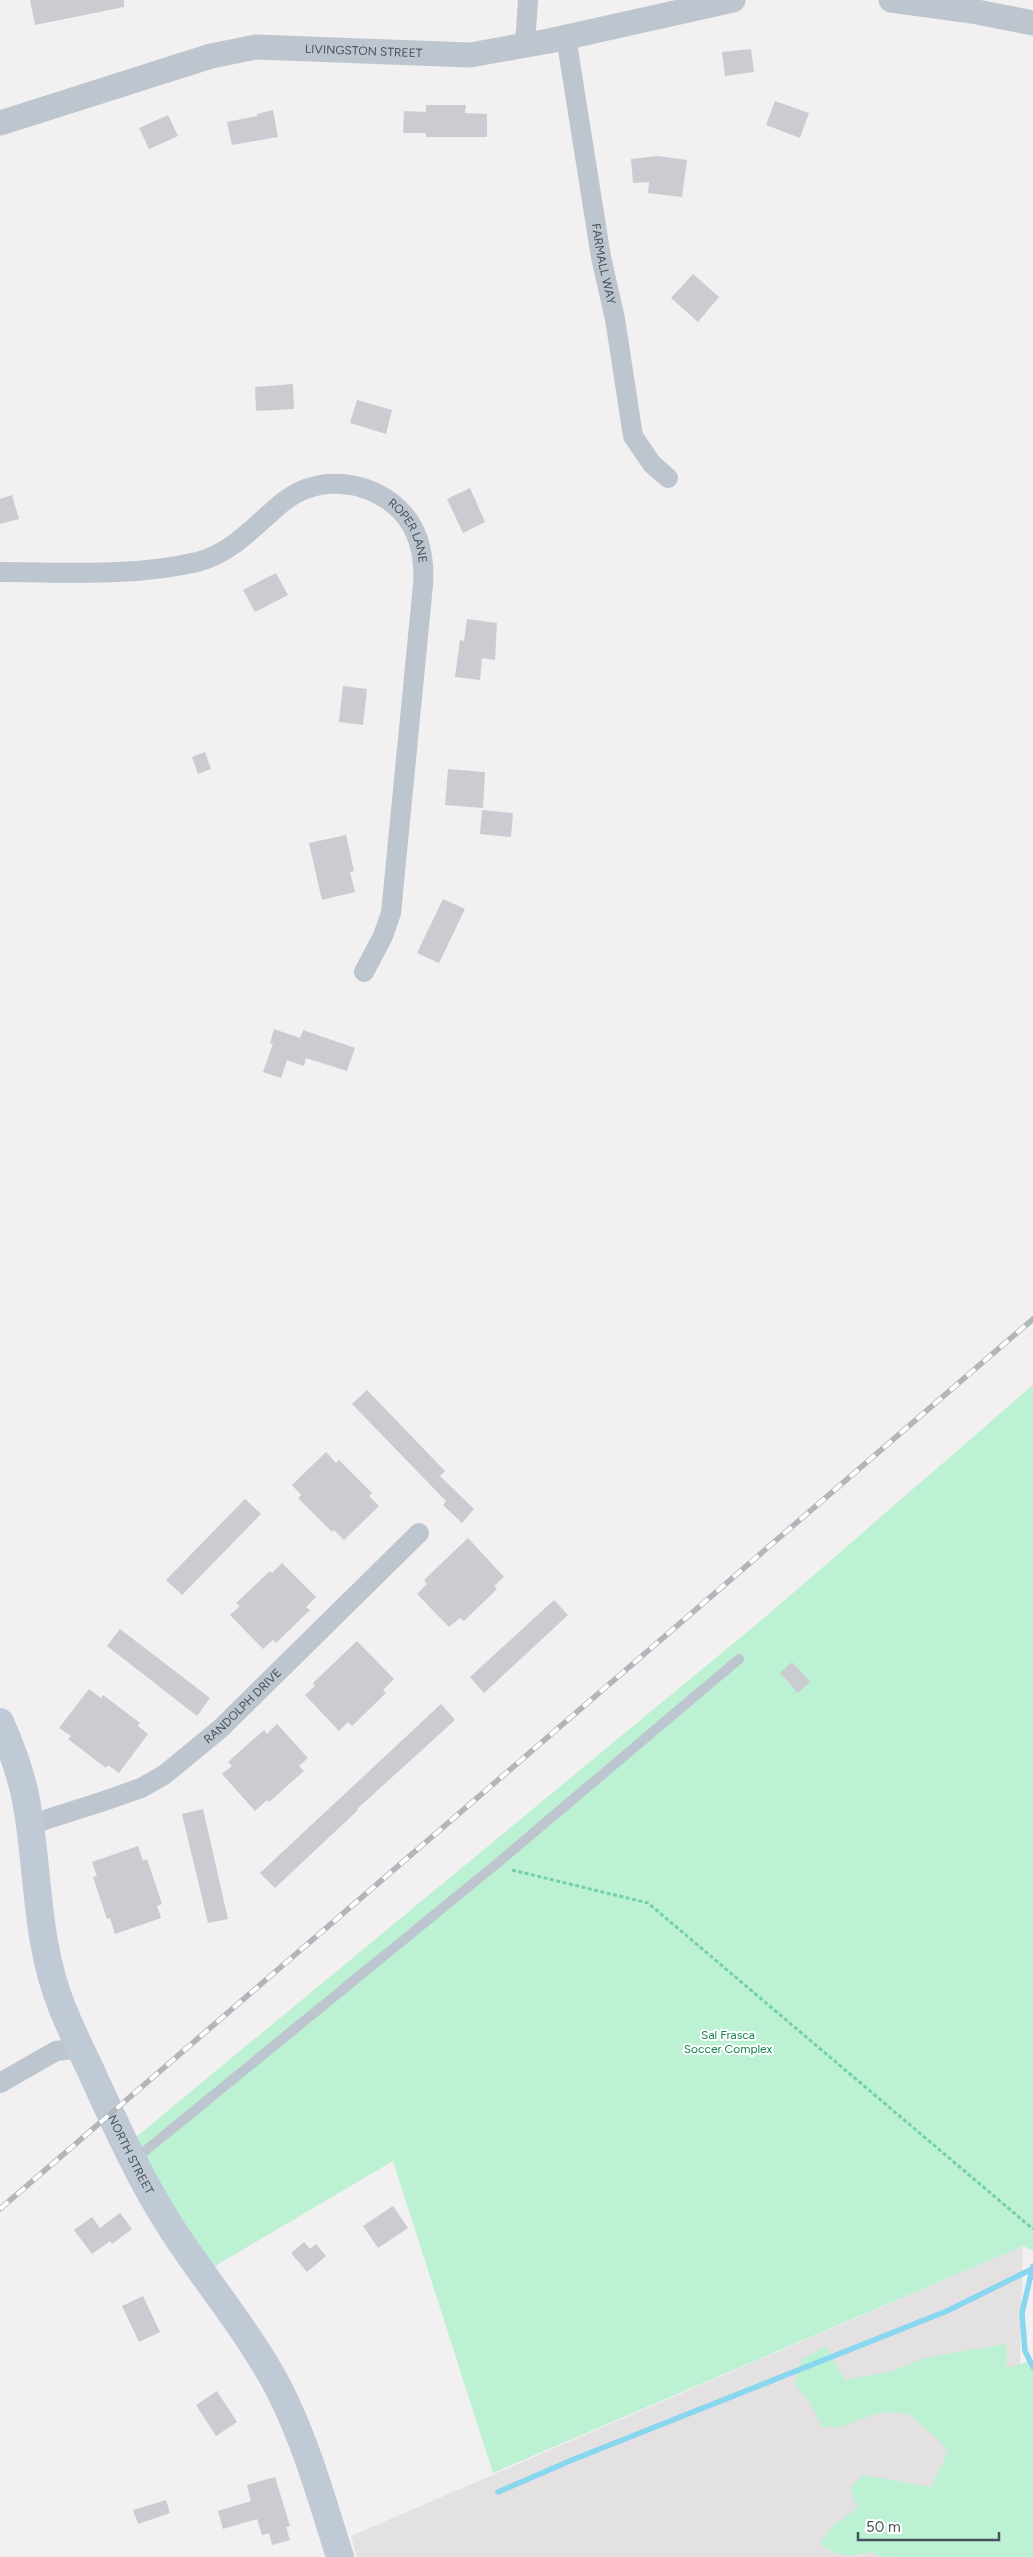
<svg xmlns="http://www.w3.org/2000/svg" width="1033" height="2557" font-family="Figtree,sans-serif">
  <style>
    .education { fill: #e3e1e2 }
    .green { fill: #bdf1d3 }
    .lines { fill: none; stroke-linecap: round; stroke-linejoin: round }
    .stream { stroke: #89d6ef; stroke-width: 5.5 }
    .building { fill: #caccd2 }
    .path { stroke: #74d0a6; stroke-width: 3; stroke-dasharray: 4 2.5; stroke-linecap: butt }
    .service { stroke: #bdc6cf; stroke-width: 10 }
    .minor { stroke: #bdc6cf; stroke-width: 20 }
    .tertiary { stroke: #bdc6cf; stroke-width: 25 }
    .secondary { stroke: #c0cad7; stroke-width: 28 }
    .rail-casing { stroke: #b2b5ba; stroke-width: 5.5 }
    .rail { stroke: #fff; stroke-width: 4; stroke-dasharray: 11; stroke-linecap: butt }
    .labels { text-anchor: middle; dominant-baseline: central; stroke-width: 4; stroke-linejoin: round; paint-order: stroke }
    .street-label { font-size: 12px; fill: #47525e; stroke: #fff }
    .park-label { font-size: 12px; fill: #148350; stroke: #fff }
  </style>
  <rect width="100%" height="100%" fill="#f2f0f0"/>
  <!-- education -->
  <path class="education" d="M1023,2246l-3,117 13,23v171h-676l-6,-21z"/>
  <!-- green -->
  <g class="green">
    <path d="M1033,1385v866l-10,-5 -530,227 -100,-312 -183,108 -54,-90 -20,-42 634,-524z"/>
    <path d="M1006,2344l1,24 26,-8v197h-150l-12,-5c-26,5 -30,5 -51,-8l12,-18 26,-18 -8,-20 13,-13 68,12 17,-35c-10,-15 -26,-25 -39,-38l-28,-2 -41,15h-18l-11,-23 -16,-20 7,-25 24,-13 19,34 47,-9 35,-14z"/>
  </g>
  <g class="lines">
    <!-- stream -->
    <g class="stream">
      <path d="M1033,2266l-11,47 3,38 8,16"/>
      <path d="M498,2492l74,-32 375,-149 83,-41"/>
    </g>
  </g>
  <!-- building -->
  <g class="building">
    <path d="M30,0h94v7l-89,18z"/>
    <path d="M751,49l3,23 -29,4 -3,-24z"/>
    <path d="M775,101l34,12 -9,25 -34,-13z"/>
    <path d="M426,105h40l-1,8 22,1v23h-61v-4h-23l1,-22 22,1z"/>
    <path d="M273,110l5,27 -46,8 -5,-23 30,-6v-2z"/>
    <path d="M168,115l10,21 -29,13 -10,-21z"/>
    <path d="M658,156l29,4 -5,37 -34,-4 1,-11 -16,1 -2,-24z"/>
    <path d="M693,274l26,23 -21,25 -27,-24z"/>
    <path d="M293,384l1,25 -38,2 -1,-24z"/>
    <path d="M357,400l35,10 -6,24 -36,-11z"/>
    <path d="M470,488l15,34 -22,11 -16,-34z"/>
    <path d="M12,495l7,24 -19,5v-25z"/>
    <path d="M276,573l12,22 -33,17 -12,-22z"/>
    <path d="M467,619l30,4 -2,37 -13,-2 -2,22 -25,-3 5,-37 4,1z"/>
    <path d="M343,686l24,3 -4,36 -24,-3z"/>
    <path d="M205,752l6,17 -13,5 -6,-17z"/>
    <path d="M448,769l37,3 -2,36 -38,-3z"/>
    <path d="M482,810l31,3 -2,24 -31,-3z"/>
    <path d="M346,835l8,36 -4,1 5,20 -33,8 -13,-57z"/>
    <path d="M443,899l22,10 -26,54 -22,-10z"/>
    <path d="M274,1029l26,9 3,-8 52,18 -8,23 -41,-13 -2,8 -17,-6 -6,18 -18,-6 10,-28 -3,-1z"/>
    <path d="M367,1390l78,81 -5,5 34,33 -12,14 -19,-18 3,-4 -94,-97z"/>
    <path d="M326,1452l10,11 3,-3 33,33 -3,3 10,10 -35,34 -10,-10 -2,2 -34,-34 3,-3 -9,-10z"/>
    <path d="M245,1499l16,15 -79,81 -16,-15z"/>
    <path d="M468,1538l36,39 -10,9 3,3 -33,32 -4,-3 -11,9 -32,-33 10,-10 -3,-4z"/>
    <path d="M282,1563l34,34 -10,10 4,3 -34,33 -3,-3 -10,9 -33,-34 10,-9 -4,-3 34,-32 2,2z"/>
    <path d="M554,1600l14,15 -84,78 -14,-16z"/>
    <path d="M120,1629l90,69 -13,18 -90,-70z"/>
    <path d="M357,1641l37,38 -11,11 3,3 -34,33 -4,-4 -9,9 -34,-36 10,-9 -2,-3z"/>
    <path d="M792,1662l18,20 -12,11 -18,-20z"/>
    <path d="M89,1689l12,9 2,-3 37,28 -2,3 10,8 -29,39 -11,-8 -2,3 -38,-29 3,-3 -12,-8z"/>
    <path d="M441,1704l14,16 -98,89 1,1 -83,78 -15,-15z"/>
    <path d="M277,1724l31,34 -9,8 5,5 -35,31 -2,-2 -12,11 -33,-37 10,-8 -4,-4 36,-32 3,4z"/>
    <path d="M203,1809l25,110 -20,4 -26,-109z"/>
    <path d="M138,1846l5,15 4,-2 15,45 -5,2 4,12 -46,16 -5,-16 -3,1 -14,-42 4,-1 -5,-14z"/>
    <path d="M393,2206l15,22 -30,20 -15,-22z"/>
    <path d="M120,2213l12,16 -20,15 -2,-3 -18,13 -18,-24 18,-13 8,11z"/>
    <path d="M304,2242l6,7 6,-5 10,12 -19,16 -16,-19z"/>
    <path d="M143,2296l17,36 -21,10 -17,-36z"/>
    <path d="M217,2391l20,31 -21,14 -20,-31z"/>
    <path d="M275,2477l15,49 -4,1 4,13 -18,5 -3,-12 -7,2 -5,-16 -34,10 -5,-18 33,-10 -4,-16z"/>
    <path d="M166,2500l4,13 -32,11 -5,-14z"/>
  </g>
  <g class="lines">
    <!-- path -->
    <path class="path" d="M512,1870l136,33 385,326"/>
    <!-- service -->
    <path class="service" d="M134,2160l360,-294 245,-207"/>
    <!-- minor -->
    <g class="minor">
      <path id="s1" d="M566,37l35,220 14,62 18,117 19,28 16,14"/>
      <path d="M525,45l3,-45"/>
      <path id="s2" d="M0,572c65,0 133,5 197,-10 36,-9 59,-38 86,-60 33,-26 77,-23 109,1 26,20 33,51 31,82l-32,328 -8,23 -19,36"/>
      <path id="s3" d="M29,1825l75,-24 37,-13 23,-13 56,-46 199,-196"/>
      <path d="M0,2083l56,-32 24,-3"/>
    </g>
    <!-- tertiary -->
    <g class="tertiary">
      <path d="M891,0l81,11 61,12"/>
      <path id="s4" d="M0,123l211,-67 45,-9 214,8 79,-14 184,-41"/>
    </g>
    <!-- secondary -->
    <path class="secondary" id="s5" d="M0,1722c11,25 21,51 26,78 13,69 9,141 36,207 10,26 23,50 34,75 23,50 46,101 76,147 35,54 77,103 107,160 27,53 43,111 61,168"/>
    <defs>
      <path id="rail" d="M0,2209l1033,-890"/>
    </defs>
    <!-- rail casing -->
    <use href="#rail" class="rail-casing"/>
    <!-- rail -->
    <use href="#rail" class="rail"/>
  </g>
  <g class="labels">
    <!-- street labels -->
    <g class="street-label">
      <text stroke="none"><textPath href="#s4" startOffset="375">LIVINGSTON STREET</textPath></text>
      <text stroke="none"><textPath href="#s1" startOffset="230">FARMALL WAY</textPath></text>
      <text stroke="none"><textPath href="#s2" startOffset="454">ROPER LANE</textPath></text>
      <text stroke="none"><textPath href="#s3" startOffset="249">RANDOLPH DRIVE</textPath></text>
      <text stroke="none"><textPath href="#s5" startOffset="456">NORTH STREET</textPath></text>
    </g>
    <!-- park labels -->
    <g class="park-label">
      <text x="728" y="2035">Sal Frasca<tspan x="728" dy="14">Soccer Complex</tspan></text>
    </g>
  </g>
  <!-- scale -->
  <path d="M858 2532v8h141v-8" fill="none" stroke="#47525e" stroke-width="2.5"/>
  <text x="866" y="2532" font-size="15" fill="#47525e" stroke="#ffffff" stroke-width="4" paint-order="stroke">50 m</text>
</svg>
